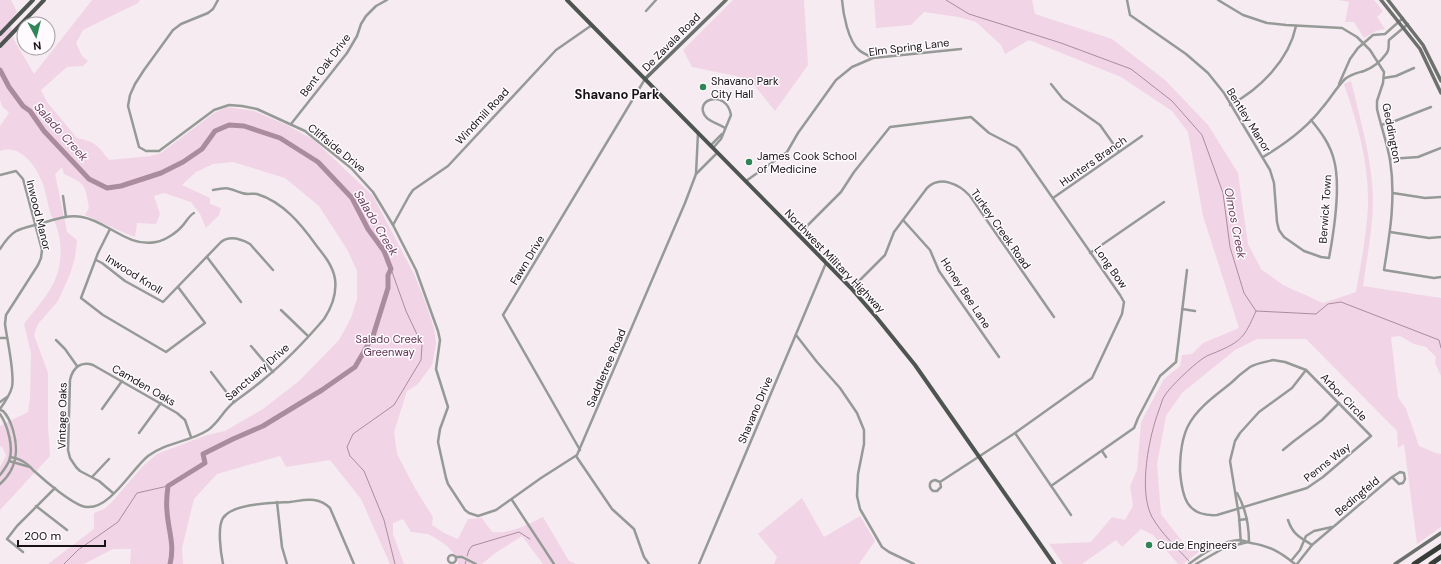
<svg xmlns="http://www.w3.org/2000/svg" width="1441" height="564" font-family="'DM Sans',sans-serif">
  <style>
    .green { fill: #f1d5e6 }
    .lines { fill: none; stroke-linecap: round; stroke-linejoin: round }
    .stream { stroke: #aa8c9e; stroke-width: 1 }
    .river { stroke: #aa8c9e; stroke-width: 5 }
    .street { stroke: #969a97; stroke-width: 2.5 }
    .secondary { stroke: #6c716e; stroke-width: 3.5 }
    .primary { stroke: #4e5551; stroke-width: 4 }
    .highway { stroke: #363d38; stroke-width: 5 }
    .poi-dot { fill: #308558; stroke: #fefafd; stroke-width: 1.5 }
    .labels { text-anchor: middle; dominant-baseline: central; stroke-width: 3; stroke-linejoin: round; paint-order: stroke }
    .street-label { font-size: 11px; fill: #171315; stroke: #fefafd }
    .poi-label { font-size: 11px; fill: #171315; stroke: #fefafd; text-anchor: start }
    .park-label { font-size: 11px; fill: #613653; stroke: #fefafd }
    .water-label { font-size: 12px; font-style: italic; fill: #714462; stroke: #fefafd }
    .quarter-label { font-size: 13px; font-weight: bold; fill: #171315; stroke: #fefafd }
  </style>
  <rect width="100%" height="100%" fill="#f5ebf1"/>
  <!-- green -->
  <g class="green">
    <path d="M0,0h11l6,12 -7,9 4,19 20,34 58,-74h48l-2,3 -55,27 -7,13 6,13 6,5 -5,5 -16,1 -26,23 6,12 30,36c19,4 20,7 32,22l42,-4 10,-3 53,-40 13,-6 27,4 33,14 27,15 59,56 41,78 11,27 9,27 2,16 -4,21 -14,19 -11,7 -13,41 3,22 19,36 17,27 -1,8 12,8 14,6 10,-20 14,-1 10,14c18,2 35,-7 51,-15l26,44 7,3h-33l-21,-28 -28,18 -12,10h-24c1,-11 -21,-27 -31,-30 -5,-1 -11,-1 -16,-2l-8,-13 -10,4v11l11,30h-14l-29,-65 -31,-39 -44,7 -6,-11 -63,18 -23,25 -12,49 1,16h-53l1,-15h-18l-29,15h-36l46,-35v-16l10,-4 7,-6 32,-37 14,-12 50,-19 18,-4 38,-22 36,-28 40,-41 12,-22 6,-19v-28l-9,-20 -29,-45 -34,-28 -52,-16 -20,2 -17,8 -14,13 28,13v6l11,4 -2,7 -13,13 -6,-14 -9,-12 -27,-9 -10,3 6,18 -4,10 -19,-1 -2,14 -15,-6 -35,-16 4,-7c-4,-23 -3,-24 -25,-34l-2,-7 -7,7 12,58 10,8 -2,18 -5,16 -12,27 -20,23 -4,11 14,38v52l2,31 -50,54v-43l6,-11 -3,-8 -3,-2v-20l28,-14 2,-14 1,-45 -7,-29c13,-17 31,-35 35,-57 3,-14 2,-28 -3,-42 -1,-3 -3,-5 -4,-8 -4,-9 -5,-20 -8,-30 -6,-18 -22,-44 -44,-36v-25l9,-13 -7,-7 -2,-6z"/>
    <path d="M733,0h71l4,65 -33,46 -24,-30 -15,-5 -44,-9 -9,-17z"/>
    <path d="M874,0h158l3,14 77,25 53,41 43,45 30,48 10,71 13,25 22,16 40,18 33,-11c5,-29 11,-59 12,-88 1,-41 -11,-82 -24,-120l7,-3c9,38 21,77 22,117 0,29 -6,59 -10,88l78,12v78l-6,-13 1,-6 -10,-10 -12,-3 -14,-8 -9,1 7,60 8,12 13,37 17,7 5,1v73l-24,17 -13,-100 -6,4 -1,-17 -91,-92h-49l-22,11 -53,43 -16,23 -9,48 4,50 27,35 12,2 -17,13h-5l-25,-29 -12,-6 -19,18 -6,-7 -34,24h-19l-14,-20 42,-2 21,-25 13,3 8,-14 -3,-20 7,-16 4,-48 23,-43 16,-13 2,-11 10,-1 11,-11 36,-15 -36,-112 -15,-84 -16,-21 -51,-34 -92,-37 -24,14 -4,-9 -25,-23 -18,-5 -34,-5 -13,13 -35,3z"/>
    <path d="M1338,0h36l9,11 -6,6 8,12 -9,2 -12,7 -10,-16h-9l4,-20z"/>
    <path d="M802,498l22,39 36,-21 15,25 -16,23h-85l3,-7 -19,-23z"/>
  </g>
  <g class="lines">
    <!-- stream -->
    <g class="stream">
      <path d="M946,0l23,14 92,29 70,26 41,32 30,34 21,58 7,54 14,46 12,18 60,3 12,-10 13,-2 98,38 2,8"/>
      <path d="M391,269l15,42 16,34 -1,15 -27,45 -41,29 -6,13 3,9 14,15 20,49 11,44"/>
      <path d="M467,556l2,-6 3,-4 47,-14 11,7"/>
      <path d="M1189,561c-12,-13 -28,-28 -37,-44 -14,-26 -3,-81 7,-107 2,-5 3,-11 6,-15 7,-10 26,-28 37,-36 5,-4 13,-6 19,-9 23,-10 25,-17 35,-39"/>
      <path d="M64,564l14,-14 40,-28 19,-29 31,-7"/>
      <path d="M465,564l1,-3"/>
    </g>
    <!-- river -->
    <path class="river" d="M0,70l9,17 14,19 7,5 14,20 45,48 18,9 14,-2 40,-13 22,-11 19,-13 13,-18 14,-6 15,1 36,12 38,24 34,36 16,31 16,22 7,18 -3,6v13l-15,48 -18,31 -33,23 -59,36 -30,13 -30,15 2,9 -37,23c-1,8 -2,17 -1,25 1,19 8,33 3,53"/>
    <!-- street -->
    <g class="street">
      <path d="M218,0l-5,9 -5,4 -27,11 -8,6 -29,40 -9,14 -5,11 -2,11 11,41 7,4h13l55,-41 15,-5 13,1 15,3 48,22 46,37 22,24 20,33 23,45 22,61 2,9 -4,29 12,38 -8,22 -2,13 8,36 2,6 17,26 4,3 9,3 18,-6 45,-32 36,-23 108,-252 11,-29 21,-21"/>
      <path d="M842,0c1,13 6,41 17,50 3,3 9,5 13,8"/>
      <path d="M1127,0l3,15 56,39 22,19 16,20 46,77 4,13 3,39 2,8 5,7 20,14 17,6 8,1c5,-27 12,-72 5,-98 -4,-16 -13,-28 -23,-40"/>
      <path d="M1218,0l25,15 24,8 19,2 56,3 15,9 13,13 14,22 -1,11 -6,18v8c4,17 10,34 13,51 6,37 0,73 -6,110l50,8 7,-1"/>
      <path d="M646,11l10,-11"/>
      <path d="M1384,78l12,-2 18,-8"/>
      <path d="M1051,84l12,15 37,26 19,27"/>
      <path d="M1339,84l11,-25 8,-11 15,-13 12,-1 18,-16"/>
      <path d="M1230,105c30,-16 59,-45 66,-79"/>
      <path d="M291,124l56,-71 10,-17 4,-12 5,-8 10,-10 11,-6"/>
      <path d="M1381,125l14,-4 36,-14"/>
      <path d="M710,146l12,-12"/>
      <path d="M713,148l8,-9 10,-24c-5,-27 -39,-15 -25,2 4,5 13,7 19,11"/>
      <path d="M1263,157c22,-13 43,-28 59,-49 8,-9 14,-20 23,-29 6,-5 12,-6 19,-8 8,-3 17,-10 22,-17 4,-4 2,-9 3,-14l19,-16"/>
      <path d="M1390,159l28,-2 23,-9"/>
      <path d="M696,174l2,-41"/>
      <path d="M0,175l16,-4 7,8 19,71 -1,8 -3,7 -32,50 -1,9c2,16 10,49 7,63 -2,8 -7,15 -12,22"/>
      <path d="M746,181l41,-29 11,-19 38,-53 16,-13 21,-9 88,-9"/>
      <path d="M1393,193l32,5 16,-1"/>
      <path d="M63,196l3,21"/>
      <path d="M1053,198l89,-62"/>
      <path d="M903,220l27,30 9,21 60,86"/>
      <path d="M393,225l16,-29 4,-6 35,-24 108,-116 36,-25"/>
      <path d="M110,229l-12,24 -17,45 22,17 63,37 39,-29 -27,-36"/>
      <path d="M1390,232l39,6 12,-1"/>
      <path d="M798,235l43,-43 13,-20 36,-45 81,-10 18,16 27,14 4,4 100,144 4,7 -2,12 -30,64 -77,55 -75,49 -5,-2c-6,1 -7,7 -2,11h4l4,-4 -1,-5"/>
      <path d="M0,249c13,-20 18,-20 39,-25 14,-4 29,-10 43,-7 25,4 46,31 74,25 10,-2 22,-10 28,-18 3,-4 6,-9 10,-11"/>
      <path d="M1090,253l74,-51"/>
      <path d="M207,257l34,45"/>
      <path d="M96,260l6,3 23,18 38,21 58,-60c9,-7 20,-3 29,2l23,26"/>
      <path d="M852,288l33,-33 9,-23 33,-44c13,-13 32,-4 43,8l84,121"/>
      <path d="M1182,309l13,2"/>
      <path d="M281,310l27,26"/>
      <path d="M796,335l21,27 23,26 17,25 7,17v14l-6,30 -1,22 3,13 22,38 7,5 25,12"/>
      <path d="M0,338h7"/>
      <path d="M56,340l9,9 12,17"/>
      <path d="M251,346l22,26"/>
      <path d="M1273,360l12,2 21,8 65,66 -48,41 -16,11 -90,27c-31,2 -35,-19 -37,-44 0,-16 1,-31 8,-45 9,-18 28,-31 43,-43 6,-6 12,-11 19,-16 7,-4 16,-5 23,-7z"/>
      <path d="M211,372l23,30"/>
      <path d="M0,402l7,-5"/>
      <path d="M102,409l20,-28"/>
      <path d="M0,410l3,1c5,5 8,12 10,19 6,21 4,39 -13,54"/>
      <path d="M0,414c8,12 14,34 9,47 -2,5 -6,10 -9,14"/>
      <path d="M139,433l22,-30"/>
      <path d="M1015,433l56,82"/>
      <path d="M580,450l-77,-135 142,-236"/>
      <path d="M1283,450l11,-9 28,-21 17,-17"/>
      <path d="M1102,451l4,6"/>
      <path d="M576,456l36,53 22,20 10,28 5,7"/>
      <path d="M10,457c5,1 10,2 14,5 4,2 6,5 9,8 11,10 41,36 54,37 23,2 44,-37 61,-51 18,-14 42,-14 60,-26 11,-8 15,-19 25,-27 10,-8 21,-15 31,-24 21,-17 42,-39 60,-60 8,-12 13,-25 11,-40 -2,-13 -11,-24 -19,-34 -15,-21 -33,-43 -59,-51 -5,-1 -10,1 -15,-1 -15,-5 -13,-6 -29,-3"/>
      <path d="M9,461l21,6"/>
      <path d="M92,477l17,-18"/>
      <path d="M1051,486l83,-58 4,-10 22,-42 16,-14 11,-92"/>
      <path d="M113,493l-14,-12 -19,-10 -4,-4 -6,-9 -2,-8 2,-70c3,-13 11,-19 23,-15l84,48 8,7 6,17"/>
      <path d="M1237,493c9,16 12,31 12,49"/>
      <path d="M512,500l42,64"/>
      <path d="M277,502l5,45 5,17"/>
      <path d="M36,506l31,24"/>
      <path d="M1239,520l8,-1"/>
      <path d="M1288,520c5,15 12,17 24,25"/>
      <path d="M1241,544l-2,-28 -9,-55 5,-20 5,-8 19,-21 33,-24 14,-18"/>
      <path d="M23,552l-16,-13 10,-13 38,-38"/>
      <circle cx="452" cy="559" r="4"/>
      <path d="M456,557h6l14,7"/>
      <path d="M1291,561l9,-11 6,-14 8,-5 18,-4"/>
      <path d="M223,564c-2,-10 -6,-37 0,-46 10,-15 49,-15 67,-16 8,-1 16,-3 24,-2 7,1 12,4 16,8l24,56"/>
      <path d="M699,564l127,-301"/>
      <path d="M1189,564c13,-10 32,-23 50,-24 4,0 8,2 12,3 19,3 29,9 44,21"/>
      <path d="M1196,564l28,-16 24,-6"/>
      <path d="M1297,564l15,-19 80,-68 8,-5 4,1 1,6 -2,4 -4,1 -7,-7"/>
    </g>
    <!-- secondary -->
    <g class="secondary">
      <path d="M1381,0l39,49 21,44"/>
      <path d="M1388,0l35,45 18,36"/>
      <path d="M645,79l81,-79"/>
      <path d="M1395,564l46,-31"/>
    </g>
    <!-- primary -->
    <g class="primary">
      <path d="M567,0l284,288 26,30 38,47 139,199"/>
      <path d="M0,34l33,-34"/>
      <path d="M0,46l44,-46"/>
    </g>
    <!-- highway -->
    <g class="highway">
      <path d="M1414,564l27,-18"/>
      <path d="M1431,564l10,-7"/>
    </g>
  </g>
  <!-- markers -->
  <g class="poi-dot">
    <circle cx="703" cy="87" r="4"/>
    <circle cx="749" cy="162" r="4"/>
    <circle cx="1149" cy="545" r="4"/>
  </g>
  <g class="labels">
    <!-- street labels -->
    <g class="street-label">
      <text transform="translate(671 42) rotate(-45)">De Zavala Road</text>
      <text transform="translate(909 47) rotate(-7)">Elm Spring Lane</text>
      <text transform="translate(325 65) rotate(-53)">Bent Oak Drive</text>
      <text transform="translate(482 116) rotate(-47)">Windmill Road</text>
      <text transform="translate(1249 120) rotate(58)">Bentley Manor</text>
      <text transform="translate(1392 133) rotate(79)">Geddington</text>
      <text transform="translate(337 148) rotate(39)">Cliffside Drive</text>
      <text transform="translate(1093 161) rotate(-35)">Hunters Branch</text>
      <text transform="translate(1325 209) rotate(-86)">Berwick Town</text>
      <text transform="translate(39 215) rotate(76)">Inwood Manor</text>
      <text transform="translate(1001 229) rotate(55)">Turkey Creek Road</text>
      <text transform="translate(527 260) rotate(-59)">Fawn Drive</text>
      <text transform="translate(835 261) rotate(46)">Northwest Military Highway</text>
      <text transform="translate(1111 267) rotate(55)">Long Bow</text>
      <text transform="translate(134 274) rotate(32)">Inwood Knoll</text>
      <text transform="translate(966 293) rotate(57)">Honey Bee Lane</text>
      <text transform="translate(606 368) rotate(-67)">Saddletree Road</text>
      <text transform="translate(257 372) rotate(-41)">Sanctuary Drive</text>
      <text transform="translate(144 385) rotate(30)">Camden Oaks</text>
      <text transform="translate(1344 397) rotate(46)">Arbor Circle</text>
      <text transform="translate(755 410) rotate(-67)">Shavano Drive</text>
      <text transform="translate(62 416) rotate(-89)">Vintage Oaks</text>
      <text transform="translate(1327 462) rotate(-38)">Penns Way</text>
      <text transform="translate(1357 496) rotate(-40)">Bedingfeld</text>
    </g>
    <!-- poi labels -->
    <g class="poi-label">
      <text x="711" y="81">Shavano Park<tspan x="711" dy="13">City Hall</tspan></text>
      <text x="757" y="156">James Cook School<tspan x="757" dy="13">of Medicine</tspan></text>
      <text x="1157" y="545">Cude Engineers</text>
    </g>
    <!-- park labels -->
    <g class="park-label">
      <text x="389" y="339">Salado Creek<tspan x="389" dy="13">Greenway</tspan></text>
    </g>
    <!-- water labels -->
    <g class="water-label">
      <text transform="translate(61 132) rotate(48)">Salado Creek</text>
      <text transform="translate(376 223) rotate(59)">Salado Creek</text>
      <text transform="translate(1235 223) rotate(79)">Olmos Creek</text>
    </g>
    <!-- quarter labels -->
    <g class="quarter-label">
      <text x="617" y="94">Shavano Park</text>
    </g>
  </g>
  <!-- north arrow -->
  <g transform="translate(36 36) rotate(173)"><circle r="19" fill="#fefafd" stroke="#a29ea0"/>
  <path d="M0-3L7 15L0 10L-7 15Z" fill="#308558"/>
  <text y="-6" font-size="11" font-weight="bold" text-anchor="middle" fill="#171315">N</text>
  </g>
  <!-- scale -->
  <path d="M18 540v6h87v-6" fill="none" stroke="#171315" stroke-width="2"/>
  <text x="24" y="540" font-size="12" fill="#171315" stroke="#fefafd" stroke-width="3" paint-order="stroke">200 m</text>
</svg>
